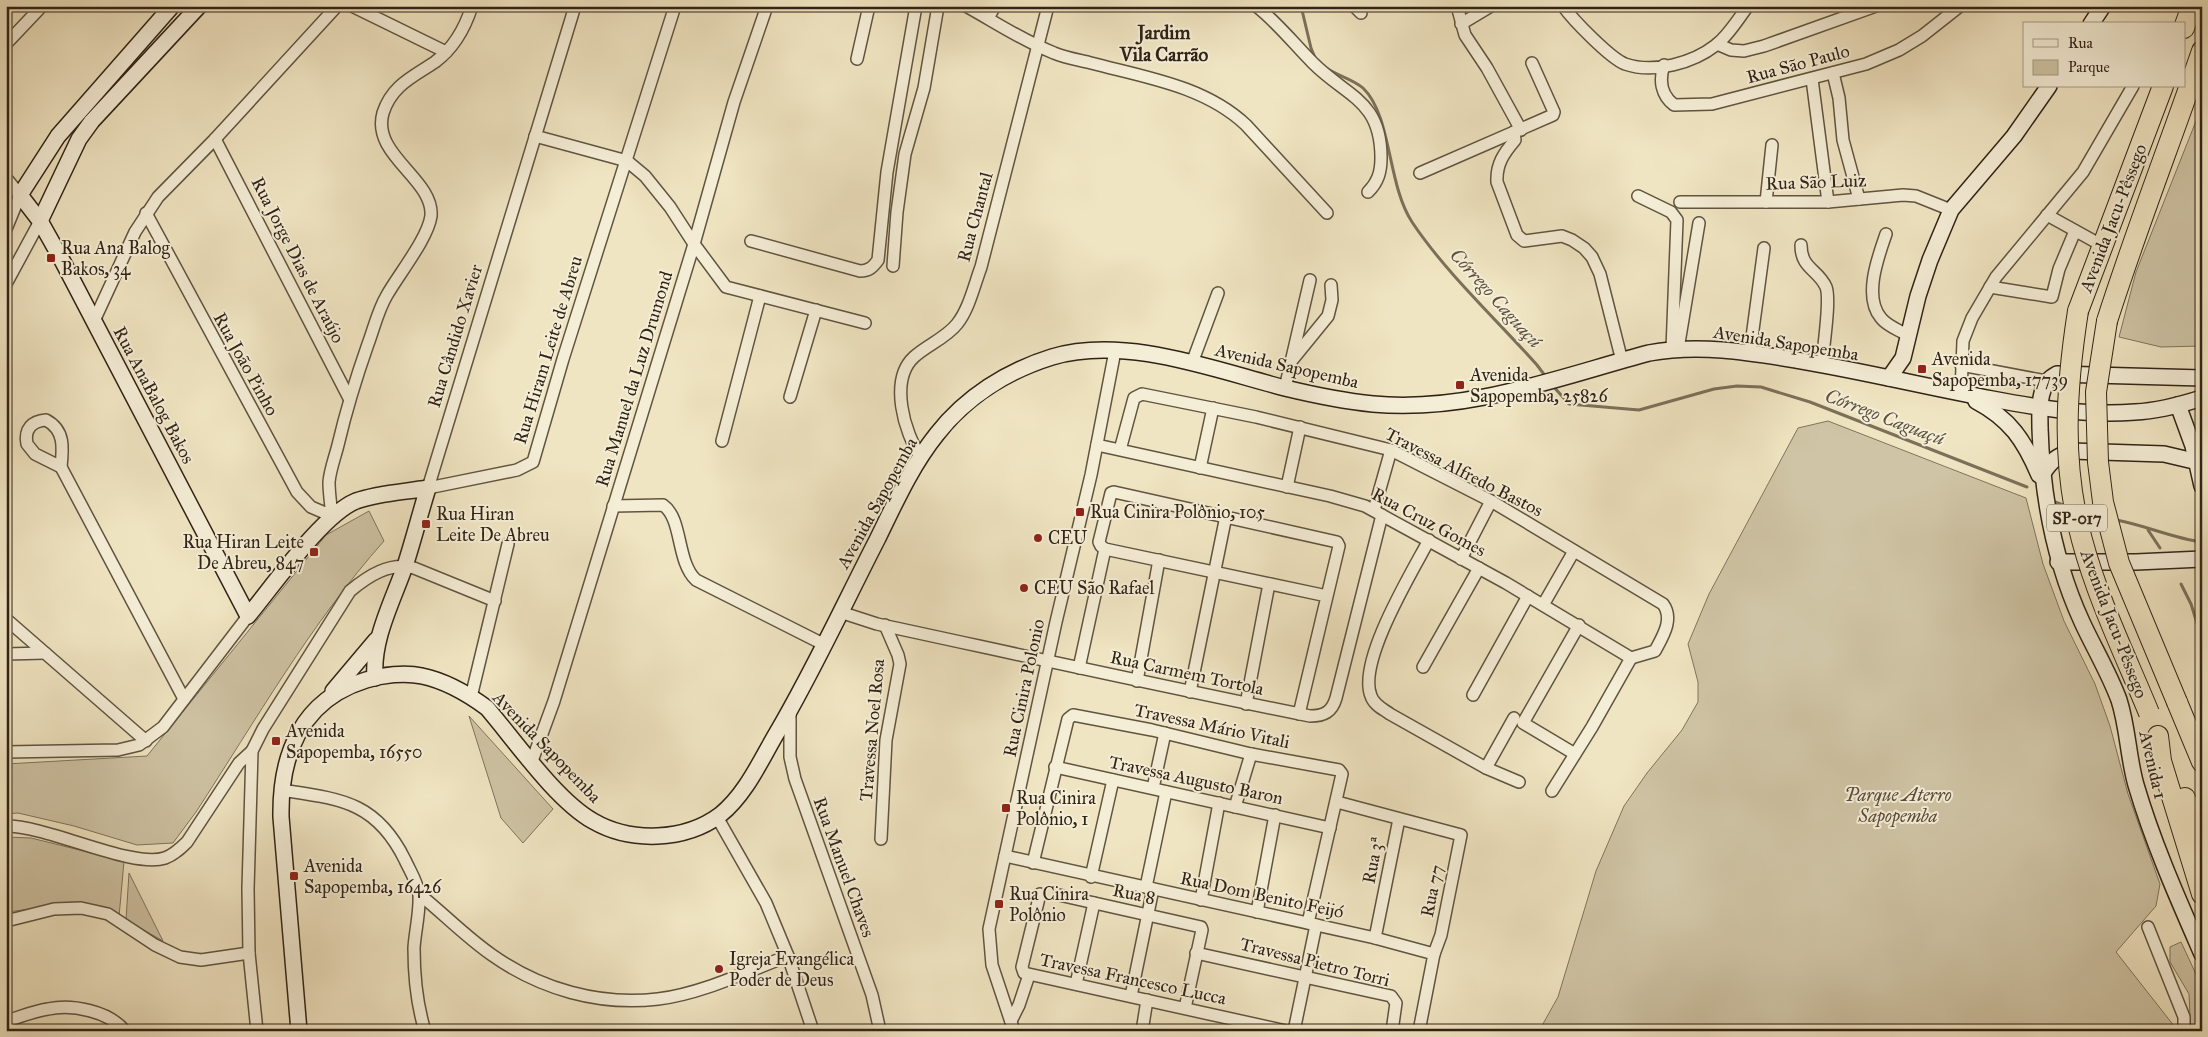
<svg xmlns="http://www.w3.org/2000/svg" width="2208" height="1037" font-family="'IM FELL Great Primer',serif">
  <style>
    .green { fill: #cfc4a5; stroke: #80745e }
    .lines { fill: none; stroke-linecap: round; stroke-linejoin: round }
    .stream { stroke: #7c705a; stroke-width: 3 }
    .street-casing { stroke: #605441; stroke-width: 14 }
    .secondary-casing { stroke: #302316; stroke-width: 18 }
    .highway-casing { stroke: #302316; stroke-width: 22 }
    .street { stroke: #f5eed7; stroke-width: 11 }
    .secondary { stroke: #f5eed7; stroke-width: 15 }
    .highway { stroke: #f0e5c2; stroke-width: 20 }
    .highway-bridge-casing { stroke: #302316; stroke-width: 22; stroke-linecap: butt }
    .highway-bridge { stroke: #f0e5c2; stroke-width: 20 }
    .poi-dot { fill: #8f2418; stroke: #f5eed7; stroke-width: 2 }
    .labels { text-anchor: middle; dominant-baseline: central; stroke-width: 4; stroke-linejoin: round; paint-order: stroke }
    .shield { fill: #f5eed7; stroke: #6b6050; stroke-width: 1 }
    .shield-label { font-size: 16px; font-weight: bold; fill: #302316 }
    .street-label { font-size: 18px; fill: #302316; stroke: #f5eed7 }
    .poi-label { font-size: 18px; fill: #302316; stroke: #f5eed7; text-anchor: start }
    .park-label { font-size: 18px; font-style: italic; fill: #584b3a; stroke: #f5eed7 }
    .neighbourhood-label { font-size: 19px; font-weight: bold; fill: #302316; stroke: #f5eed7 }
    .water-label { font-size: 19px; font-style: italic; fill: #5c503e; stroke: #f5eed7 }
  </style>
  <rect width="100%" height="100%" fill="#f0e5c2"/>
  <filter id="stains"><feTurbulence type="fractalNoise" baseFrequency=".004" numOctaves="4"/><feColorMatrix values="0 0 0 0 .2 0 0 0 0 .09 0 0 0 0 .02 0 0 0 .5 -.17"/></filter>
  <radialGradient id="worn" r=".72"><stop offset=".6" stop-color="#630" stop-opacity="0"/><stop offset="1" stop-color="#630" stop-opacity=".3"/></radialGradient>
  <!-- green -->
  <g class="green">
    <path d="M2202,106v240l-41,1 -42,-10 17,-65z"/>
    <path d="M1828,421l198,77 17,66 21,57 31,63 15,42 18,68 32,90 -4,22 -40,46 62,79h-639l19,-34 38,-126 28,-65 23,-33 35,-43 16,-28v-20l-10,-38 21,-50 89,-166z"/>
    <path d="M369,511l15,30c-73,82 -128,179 -188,271l-23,31 -36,2 -63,-19 -56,-13 -12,1v-50l141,-8 179,-221z"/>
    <path d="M469,716l84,93 -30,34 -22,-25z"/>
    <path d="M6,837l25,1 93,23 -5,56 -45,-14 -66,9z"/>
    <path d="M129,873l34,68 -37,-21z"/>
    <path d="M2181,942l21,45v44h-14l2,-15 -1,-22 -19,-32v-15z"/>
  </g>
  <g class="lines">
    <!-- stream -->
    <g class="stream">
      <path d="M1301,6l10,42 5,12"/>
      <path d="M1326,68c12,8 27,11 37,20 29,28 24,96 49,134 34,51 84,97 125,143l9,12"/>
      <path d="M1553,386l16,18 70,6 75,-21 23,-3 24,1 49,15 217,85"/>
      <path d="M2055,502l11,4"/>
      <path d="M2082,511l18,5"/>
      <path d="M2116,520c29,5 56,18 86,22"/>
      <path d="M2148,530l12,18"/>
      <path d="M2181,584l10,20 11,35"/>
    </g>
    <defs>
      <g id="street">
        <path d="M352,6l94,46"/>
        <path d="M575,6l-147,482 89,-18 16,-8 30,-103 112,-353"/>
        <path d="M966,6c29,16 57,35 88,47 12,5 25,7 37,10 53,14 114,23 155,62l81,88"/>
        <path d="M1256,6c21,16 38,38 57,57 34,34 68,37 68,95 0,14 -3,24 -13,34"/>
        <path d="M1354,6l7,7"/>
        <path d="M1457,6l8,29 22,33 34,62"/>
        <path d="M1563,6c10,14 47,52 62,58 29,10 68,-1 91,-19 13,-10 22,-26 32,-39"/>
        <path d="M988,18l7,-12"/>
        <path d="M1461,24l30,-18"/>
        <path d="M6,44l36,-38"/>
        <path d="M1717,44l14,6 13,1 20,-5 112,-40"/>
        <path d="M857,59l12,-53"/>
        <path d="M1664,65c-5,15 -3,30 10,40l38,-1 154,-40 33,-14 23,-14 38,-30"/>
        <path d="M1833,73l6,25 4,42 16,59"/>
        <path d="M1812,79l16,123"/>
        <path d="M1514,132l1,8c-11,13 -19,24 -18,42l20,53 7,6 38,-5 10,4 12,8 8,9 8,17 22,87"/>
        <path d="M535,136l92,25 18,15 25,31 24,37 32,43 139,36"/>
        <path d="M215,139l134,259"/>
        <path d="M1420,173l133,-58 1,-3 -22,-49"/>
        <path d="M6,178l14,17 -14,34"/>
        <path d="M1638,196l33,16 6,8 -5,129"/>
        <path d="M1680,202h148l75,-7 13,1 35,14"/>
        <path d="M1766,202l6,-57"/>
        <path d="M146,213l151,279 14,15 21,9c-1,-11 -3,-22 -3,-34 1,-12 6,-25 9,-37 8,-34 18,-67 30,-101 6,-16 10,-34 19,-49 12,-21 41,-57 44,-79 3,-37 -60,-61 -48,-103 9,-28 30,-36 52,-51 19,-14 30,-34 37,-56"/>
        <path d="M2047,215l56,31"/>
        <path d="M1886,234c-8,23 -23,63 -5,84 6,8 18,12 26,17"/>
        <path d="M751,241l109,30c9,0 13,-4 18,-11l9,-88 29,-166"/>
        <path d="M1801,245c0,24 17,24 25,42 5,13 -3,61 -4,78"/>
        <path d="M893,266l4,-54 8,-58 19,-66 14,-82"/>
        <path d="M6,284l34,-63"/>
        <path d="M1990,287l62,10 7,-28 16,-38"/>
        <path d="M94,321l41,-89 23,-35 57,-58 122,-133"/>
        <path d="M1678,349l21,-126"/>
        <path d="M1750,352l14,-104"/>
        <path d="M1293,359l35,-43 4,-16 -1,-15"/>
        <path d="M1192,363l26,-70"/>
        <path d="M1961,365l85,16"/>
        <path d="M1285,388l25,-108"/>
        <path d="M1961,393l2,-52 9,-23 24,-41 87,-105 50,-86"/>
        <path d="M790,397l26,-87"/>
        <path d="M46,420c19,10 17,28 15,47l-26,-13 -8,-10c-3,-15 5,-23 19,-24z"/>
        <path d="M722,441l38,-145"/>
        <path d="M1097,445l233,51 35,10 141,77 125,75 24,-7c8,-15 19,-32 8,-47l-172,-103 -100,-51 -135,-33 -114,-23 -8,4 -14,52"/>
        <path d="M921,457c-17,-24 -32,-77 -7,-100 13,-12 32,-19 43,-33 12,-15 17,-38 24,-57l67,-261"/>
        <path d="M61,467l123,232"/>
        <path d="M1200,468l13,-60"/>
        <path d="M1287,487l13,-60"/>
        <path d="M613,506l50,-1c20,14 13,56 33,75l127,64"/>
        <path d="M1374,510l17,-60"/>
        <path d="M1429,540c-17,32 -72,122 -58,156 3,9 12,13 19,18l96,54 28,-50"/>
        <path d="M1461,559l30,-58"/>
        <path d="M1543,605l31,-54"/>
        <path d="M840,612l37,12c144,31 288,63 433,92 14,0 22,-4 26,-18l46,-183"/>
        <path d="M6,619l140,122"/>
        <path d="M6,654l39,-1"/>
        <path d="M1423,667l56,-99"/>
        <path d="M1079,668l26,-119"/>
        <path d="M1137,681l22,-121"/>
        <path d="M1190,692l36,-176"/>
        <path d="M1473,695l55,-99"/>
        <path d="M471,697l37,-153"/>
        <path d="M1246,704l23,-120"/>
        <path d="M790,712v45l5,22 77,216 8,36"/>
        <path d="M1299,714l40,-168 -2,-4 -223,-50 -3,1 -12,49 2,4 4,3 222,47"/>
        <path d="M6,752l112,-2 21,-5 24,-18 85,-111"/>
        <path d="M1575,754l-52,-31 56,-98"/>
        <path d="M532,761l22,-60 140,-457 40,-142 33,-96"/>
        <path d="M1055,767l275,61"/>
        <path d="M1486,768l33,14"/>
        <path d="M1153,788l12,-55"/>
        <path d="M281,790c59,9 95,11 124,70 5,11 13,23 14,35 1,18 -4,36 -5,53 0,28 3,57 11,83"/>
        <path d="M1552,791l40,-64 39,-69"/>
        <path d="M1337,802l124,33 -20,100 -7,19"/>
        <path d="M1235,807l16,-53"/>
        <path d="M717,817l49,86 22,53 25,75"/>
        <path d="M6,826c43,0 126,43 159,32 9,-3 16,-10 22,-16l52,-79 13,-12"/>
        <path d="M881,839l5,-99 14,-76 -2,-9 -13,-30"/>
        <path d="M1005,856l370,82 59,16 -15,77"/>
        <path d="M1033,863l35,-144 5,-4 79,15 99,24 88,16 3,4 -34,149"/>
        <path d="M1091,877l22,-97"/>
        <path d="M1146,887l20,-95"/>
        <path d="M419,894c25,20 47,43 73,61 48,34 107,51 166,44 43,-5 90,-28 130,-43"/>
        <path d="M1040,894l-18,73 2,6 262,58"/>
        <path d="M1059,895l142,32 1,3 -17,78"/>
        <path d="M1201,900l18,-97"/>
        <path d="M1257,912l18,-97"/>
        <path d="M6,921l48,-12 27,-1 27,6 47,31 25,12 21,3 48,-7"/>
        <path d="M2148,927l36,90v14"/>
        <path d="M1375,938l24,-119"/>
        <path d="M1196,953l195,43 5,7 -4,28"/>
        <path d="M1076,984l18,-81"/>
        <path d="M1131,996l22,-107"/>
        <path d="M6,1021c14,-4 28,-10 42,-12 24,-5 61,2 77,22"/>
        <path d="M1011,1021l8,-16 10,-30"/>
        <path d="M257,1031l-8,-78 -1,-64 4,-138 11,-22 87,-138c18,-15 39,-29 64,-23l81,33"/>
        <path d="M1014,1031l-22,-66 -3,-36 67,-307 35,-147 24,-124"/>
        <path d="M1142,1031l5,-31"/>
        <path d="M1294,1031l22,-106"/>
      </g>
      <g id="secondary">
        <path d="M172,6l-114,130 -38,59 20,26 23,41 185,354c25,-30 74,-101 108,-115 22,-8 48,-9 72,-13 -8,26 -15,53 -23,78 -13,37 -33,73 -30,112"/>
        <path d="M2091,24l12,-18"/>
        <path d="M40,221l39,-82 13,-18 107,-115"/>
        <path d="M1889,378l14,-20 15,-62 12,-36 21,-50 63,-74 35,-50"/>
        <path d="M2202,378l-145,-4c-20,10 -17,35 -17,54 2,67 14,133 42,194 12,26 27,51 37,78 9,28 9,57 17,85 17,58 42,114 66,169"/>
        <path d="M1976,401c34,18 48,39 63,74"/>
        <path d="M2178,405l15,41 9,40"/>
        <path d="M2043,473c8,-12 14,-17 28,-22l93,3 34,8"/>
        <path d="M2058,562h78l66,-3"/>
        <path d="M333,691l43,-51"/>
        <path d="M299,1031l-18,-214c-1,-62 20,-117 85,-137 16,-5 39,-8 56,-4 24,5 46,18 65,32 29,34 69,92 106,113 38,22 92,20 127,-6 25,-20 40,-53 55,-79 38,-64 69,-132 103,-198 17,-35 34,-73 59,-104 29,-37 70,-63 115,-77 73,-22 163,13 233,31 29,7 58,13 88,16 95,9 186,-27 276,-51 50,-9 98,-1 147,7 66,11 131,27 196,39 48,9 95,17 143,13 23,-1 45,-7 67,-14"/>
      </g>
      <g id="highway">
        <path d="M2184,28l8,-22"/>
        <path d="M2078,311l85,-225"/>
        <path d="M2107,321c29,-91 64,-180 95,-270"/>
        <path d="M2177,702l25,60"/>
        <path d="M2158,736l3,25 41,133"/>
        <path d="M2185,798l17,40"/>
      </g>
    </defs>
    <!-- street casing -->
    <use href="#street" class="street-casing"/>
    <!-- secondary casing -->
    <use href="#secondary" class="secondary-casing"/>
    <!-- highway casing -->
    <use href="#highway" class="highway-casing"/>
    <!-- street -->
    <use href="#street" class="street"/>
    <!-- secondary -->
    <use href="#secondary" class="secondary"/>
    <!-- highway -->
    <use href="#highway" class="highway"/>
    <defs>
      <g id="highway-bridge">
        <path d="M2078,311c-12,77 -17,153 4,229 16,60 44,117 67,173"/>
        <path d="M2107,321l-11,71 2,70 5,40 16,61 58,139"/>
      </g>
    </defs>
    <!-- highway-bridge casing -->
    <use href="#highway-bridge" class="highway-bridge-casing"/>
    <!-- highway-bridge -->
    <use href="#highway-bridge" class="highway-bridge"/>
  </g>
  <!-- markers -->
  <g class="poi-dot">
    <rect x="46" y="253" width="10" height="10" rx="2.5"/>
    <rect x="1917" y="364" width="10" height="10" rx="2.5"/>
    <rect x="1455" y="380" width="10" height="10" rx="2.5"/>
    <rect x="1075" y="507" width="10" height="10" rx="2.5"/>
    <rect x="421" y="519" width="10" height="10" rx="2.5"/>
    <circle cx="1038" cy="538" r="5"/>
    <rect x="309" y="547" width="10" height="10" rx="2.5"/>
    <circle cx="1024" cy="588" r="5"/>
    <rect x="271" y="736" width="10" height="10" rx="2.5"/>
    <rect x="1001" y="803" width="10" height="10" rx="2.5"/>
    <rect x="289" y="871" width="10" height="10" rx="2.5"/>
    <rect x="994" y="899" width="10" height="10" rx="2.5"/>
    <circle cx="719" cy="969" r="5"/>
  </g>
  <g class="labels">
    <!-- shield labels -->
    <rect class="shield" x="2047" y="504.5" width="60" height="27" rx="4"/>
    <g class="shield-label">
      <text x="2077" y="518">SP-017</text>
    </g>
    <!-- street labels -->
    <g class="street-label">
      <text transform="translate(1798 64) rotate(-15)">Rua São Paulo</text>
      <text transform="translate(1816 182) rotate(-2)">Rua São Luiz</text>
      <text transform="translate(975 217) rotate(-75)">Rua Chantal</text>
      <text transform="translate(2113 218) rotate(-69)">Avenida Jacu-Pêssego</text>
      <text transform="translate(298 260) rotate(63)">Rua Jorge Dias de Araújo</text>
      <text transform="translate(455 336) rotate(-73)">Rua Cândido Xavier</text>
      <text transform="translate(1786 343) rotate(9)">Avenida Sapopemba</text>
      <text transform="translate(548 350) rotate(-73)">Rua Hiram Leite de Abreu</text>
      <text transform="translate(246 364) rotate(61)">Rua João Pinho</text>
      <text transform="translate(1287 366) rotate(13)">Avenida Sapopemba</text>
      <text transform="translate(634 379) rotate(-73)">Rua Manuel da Luz Drumond</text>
      <text transform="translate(154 395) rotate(62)">Rua AnaBalog Bakos</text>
      <text transform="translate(1464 472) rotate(27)">Travessa Alfredo Bastos</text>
      <text transform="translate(877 503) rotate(-61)">Avenida Sapopemba</text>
      <text transform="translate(1429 522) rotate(28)">Rua Cruz Gomes</text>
      <text transform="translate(2114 624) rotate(69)">Avenida Jacu-Pêssego</text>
      <text transform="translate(1187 673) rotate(12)">Rua Carmem Tortola</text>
      <text transform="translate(1024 688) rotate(-78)">Rua Cinira Polonio</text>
      <text transform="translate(1212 726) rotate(12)">Travessa Mário Vitali</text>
      <text transform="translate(872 730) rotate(-85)">Travessa Noel Rosa</text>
      <text transform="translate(547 747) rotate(46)">Avenida Sapopemba</text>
      <text transform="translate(2153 765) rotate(77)">Avenida 1</text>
      <text transform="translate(1196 780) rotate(12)">Travessa Augusto Baron</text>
      <text transform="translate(1373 860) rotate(-79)">Rua 3ª</text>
      <text transform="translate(844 867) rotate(70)">Rua Manuel Chaves</text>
      <text transform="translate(1432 891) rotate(-78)">Rua 77</text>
      <text transform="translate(1134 894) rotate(12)">Rua 8</text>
      <text transform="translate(1262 895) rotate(12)">Rua Dom Benito Feijó</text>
      <text transform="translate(1315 962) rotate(14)">Travessa Pietro Torri</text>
      <text transform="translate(1133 979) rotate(12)">Travessa Francesco Lucca</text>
    </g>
    <!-- poi labels -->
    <g class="poi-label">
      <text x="61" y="248">Rua Ana Balog<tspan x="61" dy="21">Bakos, 34</tspan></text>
      <text x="1932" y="359">Avenida<tspan x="1932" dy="21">Sapopemba, 17739</tspan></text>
      <text x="1470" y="375">Avenida<tspan x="1470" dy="21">Sapopemba, 25826</tspan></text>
      <text x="1090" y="512">Rua Cinira Polônio, 105</text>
      <text x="436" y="514">Rua Hiran<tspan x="436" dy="21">Leite De Abreu</tspan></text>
      <text x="1048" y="538">CEU</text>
      <text x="304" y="542" text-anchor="end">Rua Hiran Leite<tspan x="304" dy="21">De Abreu, 847</tspan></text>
      <text x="1034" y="588">CEU São Rafael</text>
      <text x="286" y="731">Avenida<tspan x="286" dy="21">Sapopemba, 16550</tspan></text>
      <text x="1016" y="798">Rua Cinira<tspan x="1016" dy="21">Polônio, 1</tspan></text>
      <text x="304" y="866">Avenida<tspan x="304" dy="21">Sapopemba, 16426</tspan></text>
      <text x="1009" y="894">Rua Cinira<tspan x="1009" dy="21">Polônio</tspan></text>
      <text x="729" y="959">Igreja Evangélica<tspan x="729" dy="21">Poder de Deus</tspan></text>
    </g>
    <!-- park labels -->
    <g class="park-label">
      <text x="1898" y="795">Parque Aterro<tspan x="1898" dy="21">Sapopemba</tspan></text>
    </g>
    <!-- neighbourhood labels -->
    <g class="neighbourhood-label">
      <text x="1164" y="32">Jardim<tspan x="1164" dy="22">Vila Carrão</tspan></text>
    </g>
    <!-- water labels -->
    <g class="water-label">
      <text transform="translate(1496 298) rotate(48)">Córrego Caguaçú</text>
      <text transform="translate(1885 417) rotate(21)">Córrego Caguaçú</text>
    </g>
  </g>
  <!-- margin -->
  <rect width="2208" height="1037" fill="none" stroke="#f0e5c2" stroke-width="25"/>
  <rect x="8" y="8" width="2193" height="1022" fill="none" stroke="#302316" stroke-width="2.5"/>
  <rect x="12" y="12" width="2183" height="1012" fill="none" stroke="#302316"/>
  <!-- legend -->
  <rect x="2023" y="22" width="162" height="65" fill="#f5eed7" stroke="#a69d8a"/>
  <rect x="2033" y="39" width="25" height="8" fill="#f5eed7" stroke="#a69d8a"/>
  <text x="2068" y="48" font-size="15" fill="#302316">Rua</text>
  <rect x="2033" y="60" width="25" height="15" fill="#cfc4a5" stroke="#a69d8a"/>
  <text x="2068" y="72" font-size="15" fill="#302316">Parque</text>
  <rect width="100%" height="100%" filter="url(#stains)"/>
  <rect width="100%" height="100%" fill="url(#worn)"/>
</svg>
